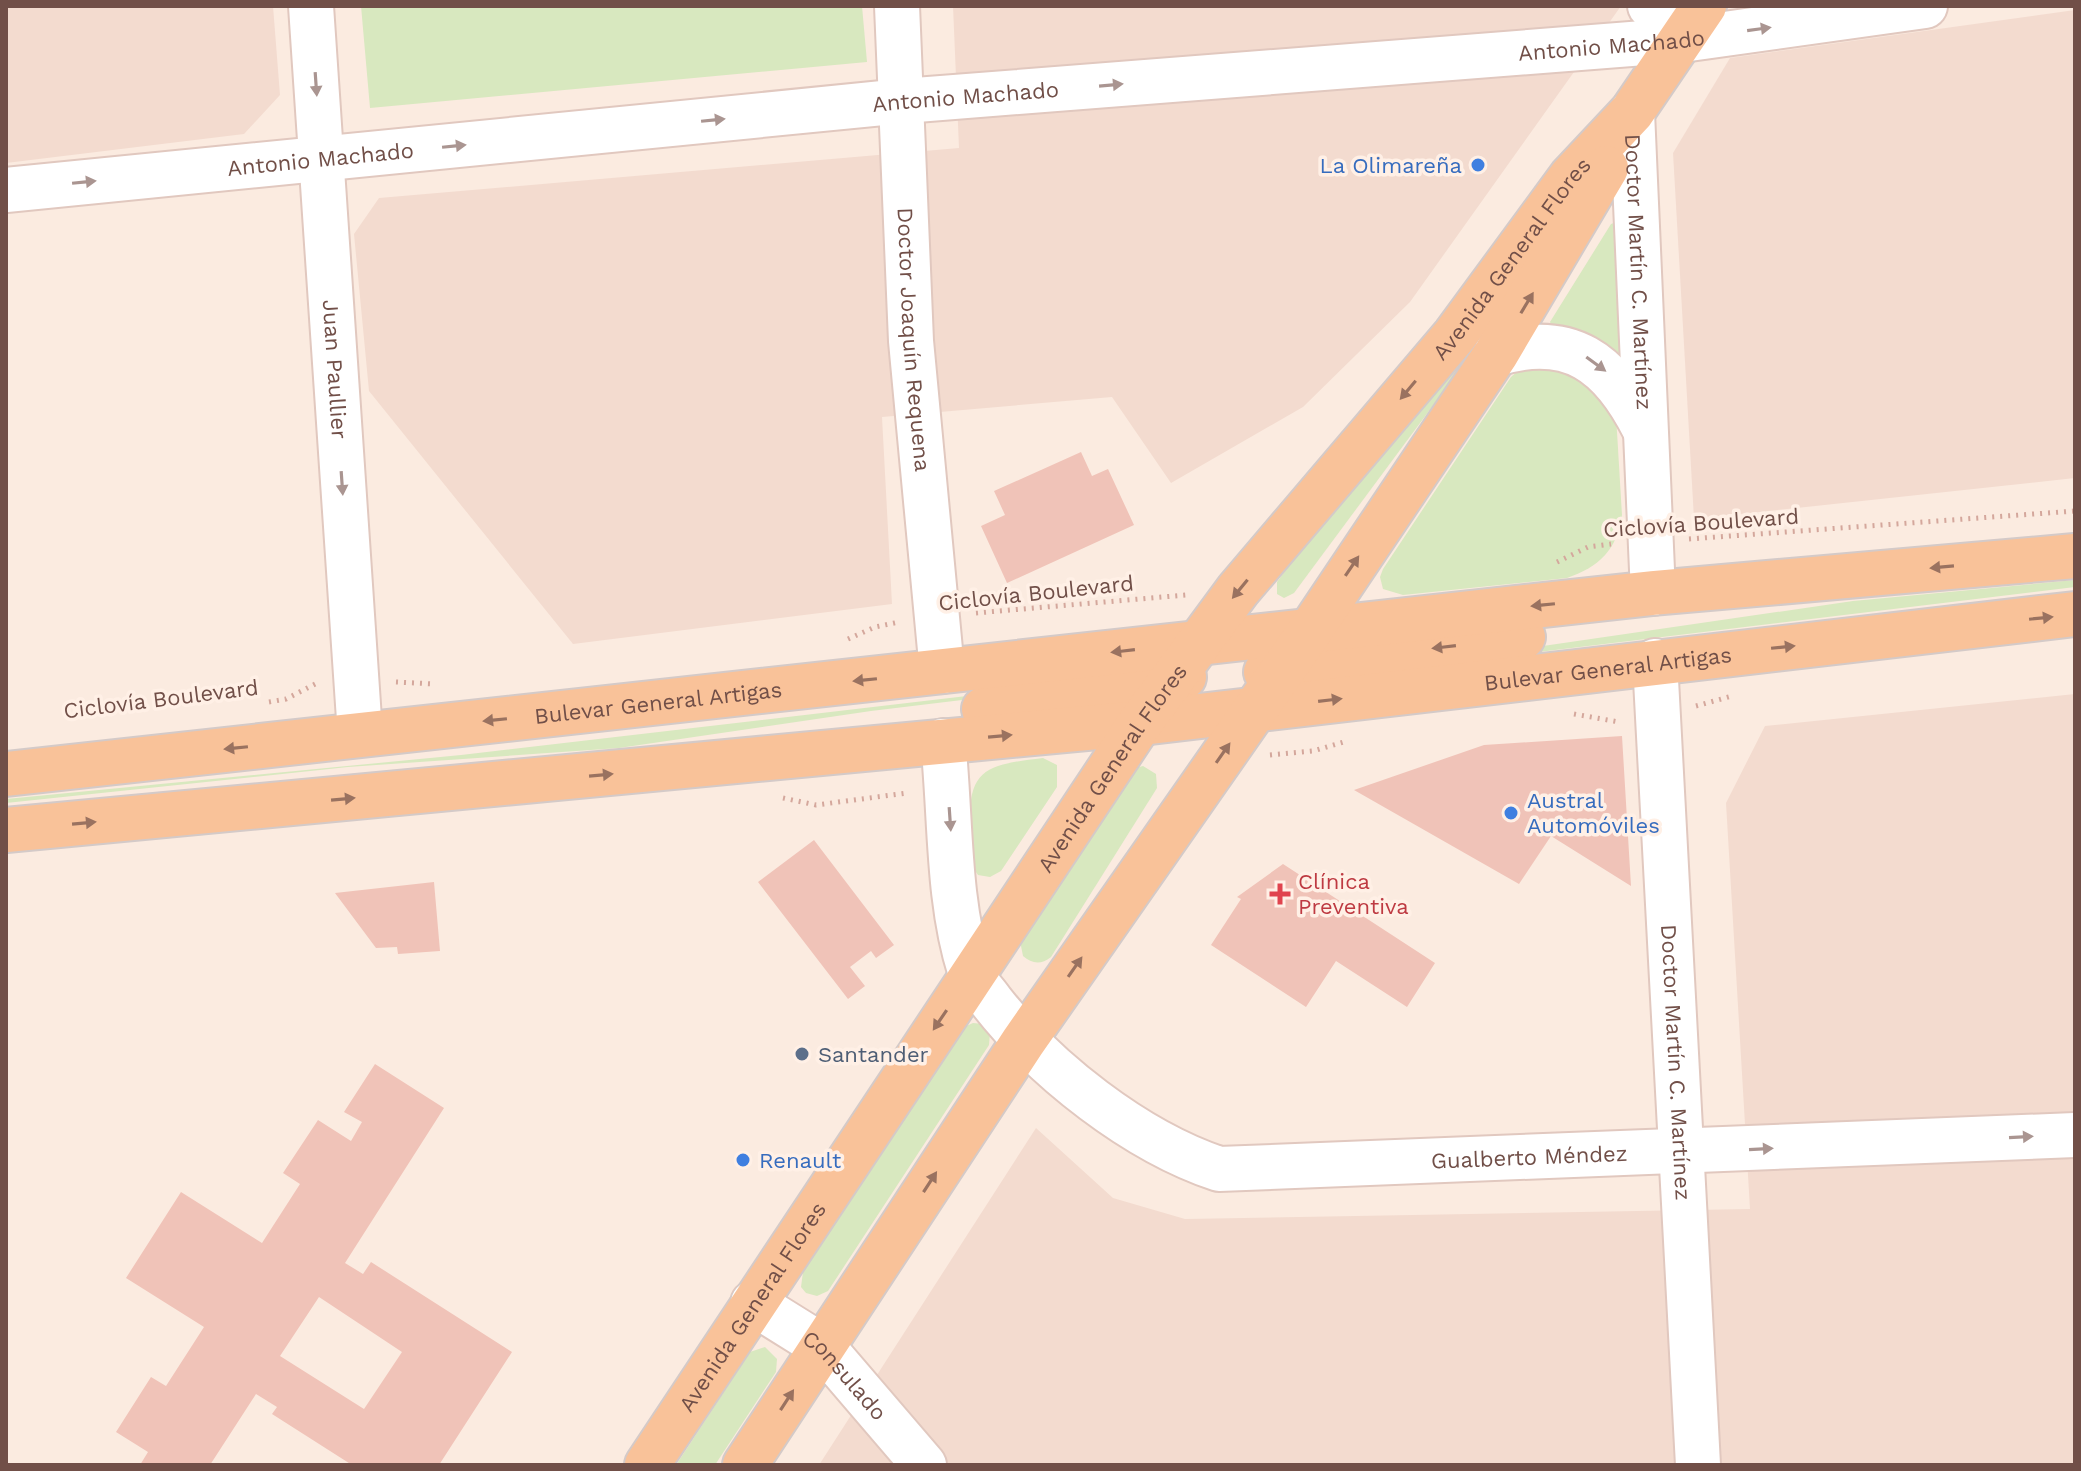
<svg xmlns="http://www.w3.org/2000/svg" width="2081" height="1471" font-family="'Work Sans',sans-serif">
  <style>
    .residential { fill: #f3dbcf }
    .green { fill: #d8e8bf }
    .building { fill: #f0c3b8; fill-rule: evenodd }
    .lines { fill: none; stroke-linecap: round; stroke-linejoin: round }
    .minor-casing { stroke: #e1c8bf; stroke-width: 48 }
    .major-casing { stroke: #d4cac8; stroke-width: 48 }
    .path { stroke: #d4a79c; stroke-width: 5; stroke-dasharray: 2 6; stroke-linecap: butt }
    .minor { stroke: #fff; stroke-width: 44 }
    .major { stroke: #f9c299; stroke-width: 44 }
    .oneway { fill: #aa9591 }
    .oneway2 { fill: #9a7260 }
    .shop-dot { fill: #3f7fe0; stroke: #fff0e6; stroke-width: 3 }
    .health-dot { fill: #e0444e; stroke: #fff0e6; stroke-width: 3 }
    .service-dot { fill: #5c6f8a; stroke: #fff0e6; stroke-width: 3 }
    .labels { text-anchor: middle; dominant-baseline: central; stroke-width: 7; stroke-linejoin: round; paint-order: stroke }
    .street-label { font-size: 22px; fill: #714f48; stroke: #fff0e6 }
    .shop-label { font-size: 22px; fill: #366cbe; stroke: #fff0e6; text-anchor: start }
    .health-label { font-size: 22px; fill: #be3a42; stroke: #fff0e6; text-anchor: start }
    .service-label { font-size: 22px; fill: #4e5e75; stroke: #fff0e6; text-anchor: start }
  </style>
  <rect width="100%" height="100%" fill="#fbebe0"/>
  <!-- residential -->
  <g class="residential">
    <path d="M6,6h267l7,89 -36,39 -238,29z"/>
    <path d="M953,6h668l-211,296 -107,105 -132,76 -59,-86 -230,20 10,187 -319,40 -204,-253 -15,-157 25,-36 580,-50z"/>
    <path d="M2075,10v468l-381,41 -21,-366 57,-95z"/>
    <path d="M2075,694v771h-1256l217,-337 77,70 72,21 565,-10 -24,-406 39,-77z"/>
  </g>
  <!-- green -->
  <g class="green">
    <path d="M361,6h501l5,56 -497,46z"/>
    <path d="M1617,222l10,139 -35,-25 -37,-4 -5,-10 61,-98z"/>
    <path d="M1516,284l-50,77 -172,232 -10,5 -7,-4v-12l19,-26z"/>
    <path d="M1563,361l53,54 6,100c-5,35 -23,52 -55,63l-164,17 -20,-6 -3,-12 3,-8 128,-192 8,-7z"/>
    <path d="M2075,580v7l-752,91 530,-77z"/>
    <path d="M1104,680v3l-233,28 -252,37 -271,19 -342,36v-4l455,-44z"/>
    <path d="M1043,758l14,7v22l-56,84 -11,6 -12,-2c-9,-11 -7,-27 -8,-42 -3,-64 14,-68 73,-75z"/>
    <path d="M1143,766l13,8 1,14 -106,169c-10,8 -19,7 -28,-1l-3,-15 112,-172z"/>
    <path d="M973,1023l10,1 7,9 -1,12 -161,246 -11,5 -11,-3 -5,-6 2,-15 161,-245z"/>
    <path d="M765,1347l12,12 -1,13 -61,93h-39l74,-113z"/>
  </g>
  <!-- building -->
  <g class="building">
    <path d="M1081,452l11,24 16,-7 26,56 -127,58 -26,-57 24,-11 -11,-24z"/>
    <path d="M1622,736l9,150 -80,-50 -32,48 -165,-94 130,-45z"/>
    <path d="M814,840l80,105 -18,13 -5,-7 -21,16 15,19 -17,13 -90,-117z"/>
    <path d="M1283,864l152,99 -28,44 -71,-46 -30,46 -95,-62 30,-46 -4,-2z"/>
    <path d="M434,882l6,69 -42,3 -1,-7 -21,1 -41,-55z"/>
    <path d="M375,1064l69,44 -99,155 18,11 8,-12 141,90 -73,113h-87l-80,-51 5,-7 -21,-13 -46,71h-70l8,-13 -32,-20 35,-55 15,9 38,-59 -78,-49 55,-86 81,51 38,-59 -17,-11 35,-53 33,21 11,-19 -18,-10zM319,1297l83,55 -38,57 -84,-53z"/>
  </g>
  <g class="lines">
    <defs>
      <g id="minor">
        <path id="s1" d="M311,6l49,728"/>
        <path id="s2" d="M897,6l14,335 31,330"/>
        <path d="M1650,6l32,34"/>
        <path id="s3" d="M1632,112l21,481"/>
        <path id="s4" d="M6,190l897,-89 779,-61 243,-34"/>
        <path d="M1496,354c74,-23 115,9 148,74"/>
        <path id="s5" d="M1655,661l43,804"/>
        <path id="s6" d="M943,741c8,76 4,158 27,230 4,11 15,21 21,30 54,69 144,140 228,168l856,-34"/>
        <path id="s7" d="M753,1303l69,43 102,119"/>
      </g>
      <g id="major">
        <path d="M1266,672l257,-35"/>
        <path d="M984,709l136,-17 64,-15"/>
        <path id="s8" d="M6,774l1647,-181 422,-37"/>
        <path id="s9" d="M6,830l1134,-107 935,-109"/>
        <path id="s10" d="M647,1465l493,-742 98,-133 217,-255 116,-158 61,-65 72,-106"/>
        <path d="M745,1465l278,-423 287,-411 186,-277 110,-186"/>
      </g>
    </defs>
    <!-- minor casing -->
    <use href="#minor" class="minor-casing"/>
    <!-- major casing -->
    <use href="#major" class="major-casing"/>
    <!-- path -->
    <g class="path">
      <path d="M1689,539l386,-28"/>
      <path d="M1557,562l31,-15 23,-3"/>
      <path d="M976,613l210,-18"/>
      <path d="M848,639l27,-12 24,-5"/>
      <path d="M396,682l38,2"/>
      <path d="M269,702l17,-3 33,-17"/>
      <path d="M1696,706l36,-10"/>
      <path d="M1574,714l45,8"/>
      <path d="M1270,755l43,-4 34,-10"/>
      <path d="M783,798l33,7 91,-12"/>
    </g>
    <!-- minor -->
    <use href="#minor" class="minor"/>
    <!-- major -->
    <use href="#major" class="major"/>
  </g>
  <!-- one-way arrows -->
  <defs><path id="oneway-solid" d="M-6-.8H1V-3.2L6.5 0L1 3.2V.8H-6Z" transform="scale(2)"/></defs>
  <g class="oneway">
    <use href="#oneway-solid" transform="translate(1759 29) rotate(-8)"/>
    <use href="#oneway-solid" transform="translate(316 84) rotate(86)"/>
    <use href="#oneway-solid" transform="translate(1111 85) rotate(-5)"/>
    <use href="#oneway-solid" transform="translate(713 120) rotate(-6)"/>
    <use href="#oneway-solid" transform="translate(454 146) rotate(-6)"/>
    <use href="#oneway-solid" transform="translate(84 182) rotate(-6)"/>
    <use href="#oneway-solid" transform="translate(1596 364) rotate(36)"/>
    <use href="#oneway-solid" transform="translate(342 483) rotate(86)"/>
    <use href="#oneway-solid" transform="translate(950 819) rotate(86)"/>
    <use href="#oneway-solid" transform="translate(2021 1137) rotate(-3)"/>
    <use href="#oneway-solid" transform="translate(1761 1149) rotate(-3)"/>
  </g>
  <g class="oneway2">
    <use href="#oneway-solid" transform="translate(1527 303) rotate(-59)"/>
    <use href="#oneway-solid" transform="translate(1408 390) rotate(130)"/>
    <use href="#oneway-solid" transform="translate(1352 566) rotate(-56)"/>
    <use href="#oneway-solid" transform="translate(1942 567) rotate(175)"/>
    <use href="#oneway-solid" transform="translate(1240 589) rotate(129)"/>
    <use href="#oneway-solid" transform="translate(1543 605) rotate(174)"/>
    <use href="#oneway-solid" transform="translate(2041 618) rotate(-6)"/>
    <use href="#oneway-solid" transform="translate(1444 647) rotate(173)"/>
    <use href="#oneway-solid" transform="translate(1783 647) rotate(-6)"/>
    <use href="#oneway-solid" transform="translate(1123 651) rotate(173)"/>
    <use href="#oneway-solid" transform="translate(865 680) rotate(174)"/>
    <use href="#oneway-solid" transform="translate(1330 700) rotate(-7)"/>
    <use href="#oneway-solid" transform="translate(495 720) rotate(174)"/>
    <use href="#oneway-solid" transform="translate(1000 736) rotate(-5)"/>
    <use href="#oneway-solid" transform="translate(236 748) rotate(174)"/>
    <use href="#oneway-solid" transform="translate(1223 753) rotate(-55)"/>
    <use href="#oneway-solid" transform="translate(601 775) rotate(-5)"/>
    <use href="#oneway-solid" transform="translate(343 799) rotate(-5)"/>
    <use href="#oneway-solid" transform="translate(84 823) rotate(-5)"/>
    <use href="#oneway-solid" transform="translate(1075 967) rotate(-55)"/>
    <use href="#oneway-solid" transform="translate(940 1020) rotate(124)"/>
    <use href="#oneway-solid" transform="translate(930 1182) rotate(-57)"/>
    <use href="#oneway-solid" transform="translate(787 1400) rotate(-57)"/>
  </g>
  <!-- markers -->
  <g class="shop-dot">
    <circle cx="1478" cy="165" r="8"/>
    <circle cx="1511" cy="813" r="8"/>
    <circle cx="743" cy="1160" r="8"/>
  </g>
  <path class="health-dot" d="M1276 882h8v8h8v8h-8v8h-8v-8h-8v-8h8z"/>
  <circle class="service-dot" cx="802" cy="1054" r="8"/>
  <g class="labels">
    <!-- street labels -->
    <g class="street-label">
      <text stroke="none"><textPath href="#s4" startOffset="1612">Antonio Machado</textPath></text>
      <text stroke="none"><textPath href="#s4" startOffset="964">Antonio Machado</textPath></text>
      <text stroke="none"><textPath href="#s4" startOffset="316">Antonio Machado</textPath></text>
      <text stroke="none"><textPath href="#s10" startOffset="1486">Avenida General Flores</textPath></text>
      <text stroke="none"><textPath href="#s3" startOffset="160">Doctor Martín C. Martínez</textPath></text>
      <text stroke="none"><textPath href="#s2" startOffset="334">Doctor Joaquín Requena</textPath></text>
      <text stroke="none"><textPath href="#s1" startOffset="364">Juan Paullier</textPath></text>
      <text transform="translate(1701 523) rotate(-4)">Ciclovía Boulevard</text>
      <text transform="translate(1036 593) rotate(-6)">Ciclovía Boulevard</text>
      <text stroke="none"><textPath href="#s9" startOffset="1610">Bulevar General Artigas</textPath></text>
      <text transform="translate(161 699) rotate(-7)">Ciclovía Boulevard</text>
      <text stroke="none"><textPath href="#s8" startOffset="656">Bulevar General Artigas</textPath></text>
      <text stroke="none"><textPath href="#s10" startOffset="838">Avenida General Flores</textPath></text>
      <text stroke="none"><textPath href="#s5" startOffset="402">Doctor Martín C. Martínez</textPath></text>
      <text stroke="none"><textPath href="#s6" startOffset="866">Gualberto Méndez</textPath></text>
      <text stroke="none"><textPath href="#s10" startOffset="190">Avenida General Flores</textPath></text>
      <text stroke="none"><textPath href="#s7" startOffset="118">Consulado</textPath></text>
    </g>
    <!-- shop labels -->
    <g class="shop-label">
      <text x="1462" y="165" text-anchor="end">La Olimareña</text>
      <text x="1527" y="800">Austral<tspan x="1527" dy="25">Automóviles</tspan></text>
      <text x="759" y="1160">Renault</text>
    </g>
    <!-- health labels -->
    <g class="health-label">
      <text x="1298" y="881">Clínica<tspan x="1298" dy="25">Preventiva</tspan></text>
    </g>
    <!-- service labels -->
    <g class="service-label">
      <text x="818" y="1054">Santander</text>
    </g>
  </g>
  <!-- border -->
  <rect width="2081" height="1471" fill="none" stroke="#714f48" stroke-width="16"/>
</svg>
